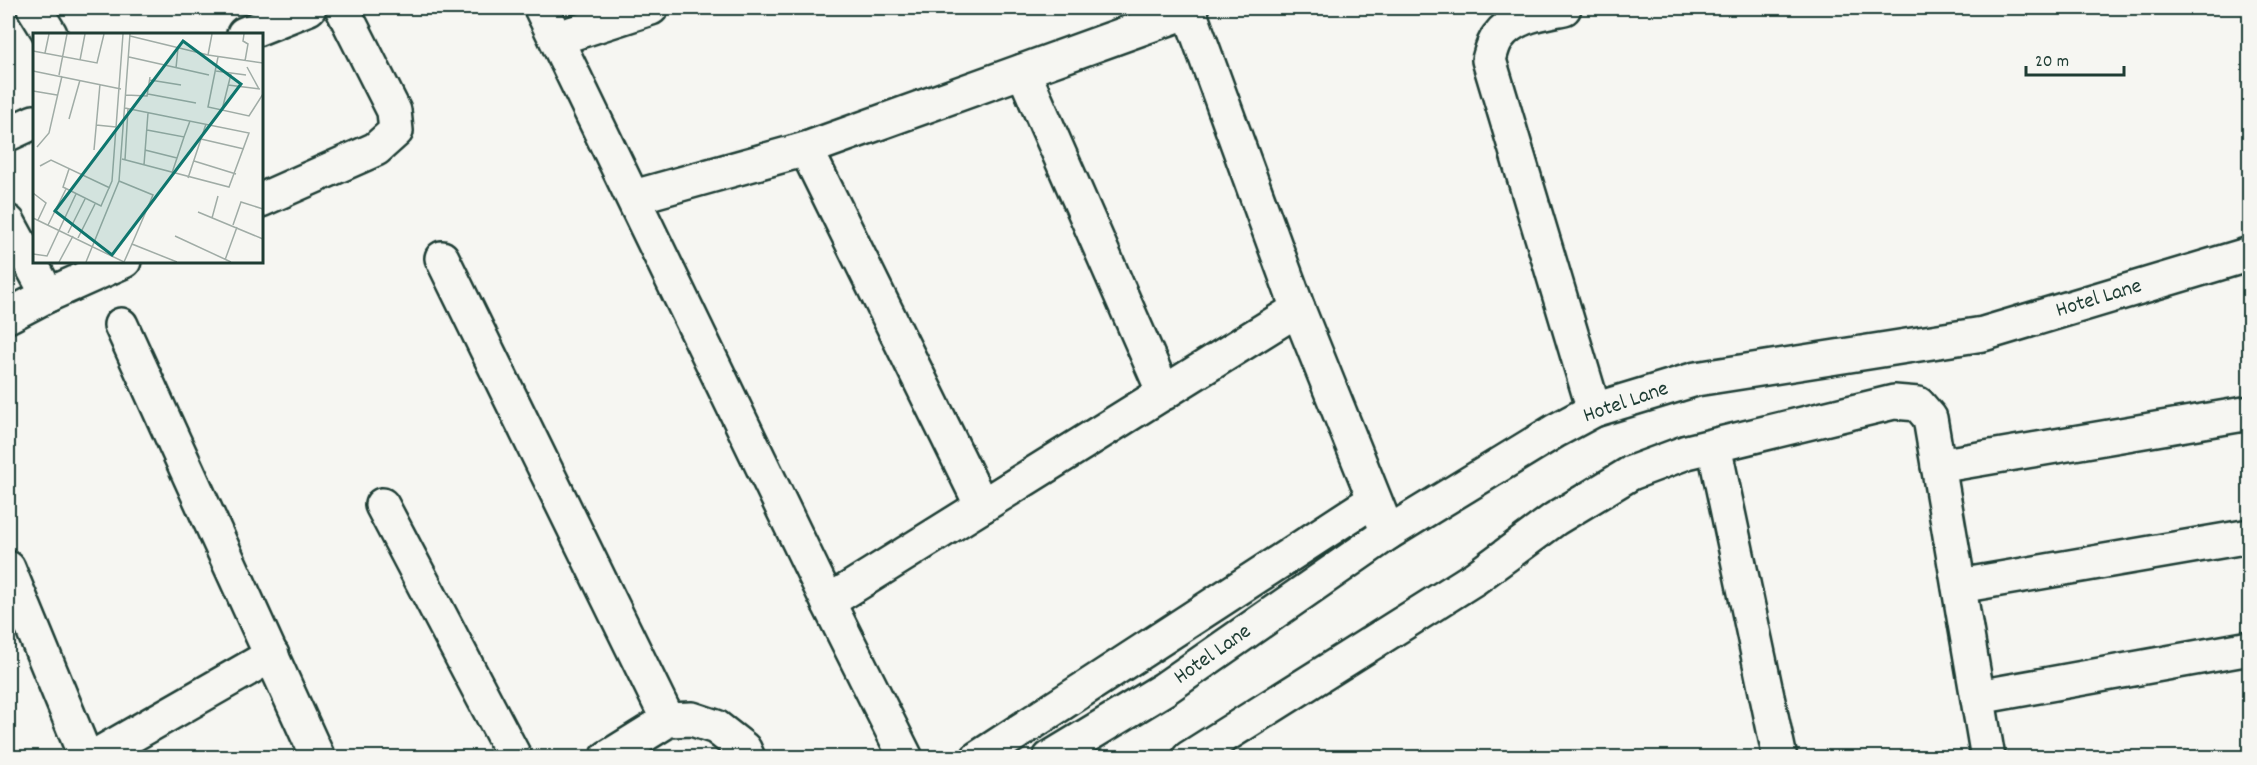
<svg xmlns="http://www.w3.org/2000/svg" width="2257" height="765" font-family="Dekko,sans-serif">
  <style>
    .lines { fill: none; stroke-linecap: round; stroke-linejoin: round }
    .minor-casing { stroke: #1f3d34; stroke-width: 38 }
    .tertiary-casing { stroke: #1f3d34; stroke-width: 38 }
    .minor { stroke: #f6f6f2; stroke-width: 33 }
    .tertiary { stroke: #f6f6f2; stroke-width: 33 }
    .labels { text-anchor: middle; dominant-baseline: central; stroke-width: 5; stroke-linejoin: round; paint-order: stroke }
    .street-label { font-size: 22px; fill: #1f3d34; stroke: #f6f6f2 }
    .inset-road { fill: none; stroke: #a0aca6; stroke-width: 1.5 }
    .view { fill: #0f766e; fill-opacity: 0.15; stroke: #0f766e; stroke-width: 3 }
    .inset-edge { fill: none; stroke: #1f3d34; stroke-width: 3 }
  </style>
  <rect width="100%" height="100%" fill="#f6f6f2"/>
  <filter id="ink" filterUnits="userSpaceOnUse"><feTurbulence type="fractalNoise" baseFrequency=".0167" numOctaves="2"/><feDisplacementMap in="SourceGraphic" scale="12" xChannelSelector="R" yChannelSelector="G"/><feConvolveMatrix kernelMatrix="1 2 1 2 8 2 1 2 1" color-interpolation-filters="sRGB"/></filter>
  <g filter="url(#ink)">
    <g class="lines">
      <defs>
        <g id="minor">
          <path d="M34,8l16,26"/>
          <path d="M541,8l287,594 78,156"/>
          <path d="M1188,8l110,301 90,224"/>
          <path d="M1564,8c-24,5 -51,8 -66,29 -5,6 -7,16 -9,23l105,350"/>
          <path d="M244,34l65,-26"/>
          <path d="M558,38l93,-30"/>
          <path d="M1023,71l141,322"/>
          <path d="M8,134l26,-12"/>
          <path d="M806,149l383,-138"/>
          <path d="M634,197l172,-48 176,357"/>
          <path d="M261,200l115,-51 20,-18 -2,-20 -52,-103"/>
          <path d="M8,222l40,73"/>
          <path d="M442,258l226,462"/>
          <path d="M8,316l40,-21 76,-34"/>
          <path d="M121,325l197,433"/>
          <path d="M1714,446l66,312"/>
          <path d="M1938,466l312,-53"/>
          <path d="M382,505l133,253"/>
          <path d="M8,568l78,190"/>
          <path d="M1959,586l291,-50"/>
          <path d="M828,602l470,-293"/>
          <path d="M1978,697l272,-49"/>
          <path d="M92,758l180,-103"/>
          <path d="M607,758l61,-38 24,-1 24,8 28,22 4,9"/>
          <path d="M978,758l396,-258"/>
          <path d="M1189,758l286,-180 80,-59 76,-46 56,-21 207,-50 24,2 12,14 58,340"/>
        </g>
        <path id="tertiary" d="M1050,758l114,-69 224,-156 167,-102 39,-21 102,-31 287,-45 267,-80"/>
      </defs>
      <!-- minor casing -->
      <use href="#minor" class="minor-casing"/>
      <!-- tertiary casing -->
      <use href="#tertiary" class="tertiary-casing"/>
      <!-- minor -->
      <use href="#minor" class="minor"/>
      <!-- tertiary -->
      <use href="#tertiary" class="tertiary"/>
    </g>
  </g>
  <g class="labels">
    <!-- street labels -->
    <g class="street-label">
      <text transform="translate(2099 299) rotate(-17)">Hotel Lane</text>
      <text transform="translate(1626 403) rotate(-19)">Hotel Lane</text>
      <text transform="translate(1213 655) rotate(-35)">Hotel Lane</text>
    </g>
  </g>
  <!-- overview -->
  <g transform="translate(33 33)">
    <rect width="230" height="230" fill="#f6f6f2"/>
    <path class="inset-road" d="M211,1l-1,7 5,3 -3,17M97,3l78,19 55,8M0,18l64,12 7,-29M12,20l4,-19M175,22l4,-21M96,24l80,18M185,24l-10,50 41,9 14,-22M47,27l5,-26M214,34l12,22M143,35l2,-20M0,38l88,18M183,38l30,4M26,42l8,-41M117,47l31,5M195,52l32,4M0,58l24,4M115,61l48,9M93,62l21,1 3,-19M189,77l9,-36M36,86l11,-39M63,92l20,2M114,97l37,7 6,-16M168,106l43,10M4,114l12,-14 13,-57M61,117l6,-66M112,117l32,8M89,126l107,28 20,-54 -124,-25M92,127l3,-51M161,128l42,13M111,132l4,-52M7,133l11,-6 59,28M36,136l-6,18 38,19 11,-25 11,-147M139,140l12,-36M155,145l18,-54M86,148l34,14 -21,49 45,18M0,160l13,10 -8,17M165,179l65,27M0,185l91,44 8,-18M179,185l6,-22M15,192l18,-36M200,192l8,-23 22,7M35,200l17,-34M142,203l56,26M45,205l17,-34M0,221l14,2 29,-62M192,227l12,-33M26,229l14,-26M53,229l33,-81 11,-147"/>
    <path class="view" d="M150,8l58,43 -129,171 -57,-44z"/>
    <rect width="230" height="230" class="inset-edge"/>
  </g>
  <!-- margin -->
  <rect width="2257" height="765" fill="none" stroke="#f6f6f2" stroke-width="30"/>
  <rect x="15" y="15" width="2227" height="735" fill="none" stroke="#1f3d34" stroke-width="2" filter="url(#ink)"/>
  <!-- scale -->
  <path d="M2026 66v9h98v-9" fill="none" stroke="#1f3d34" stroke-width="3"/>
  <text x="2035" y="66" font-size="18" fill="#1f3d34" stroke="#f6f6f2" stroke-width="4.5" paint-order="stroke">20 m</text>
</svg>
